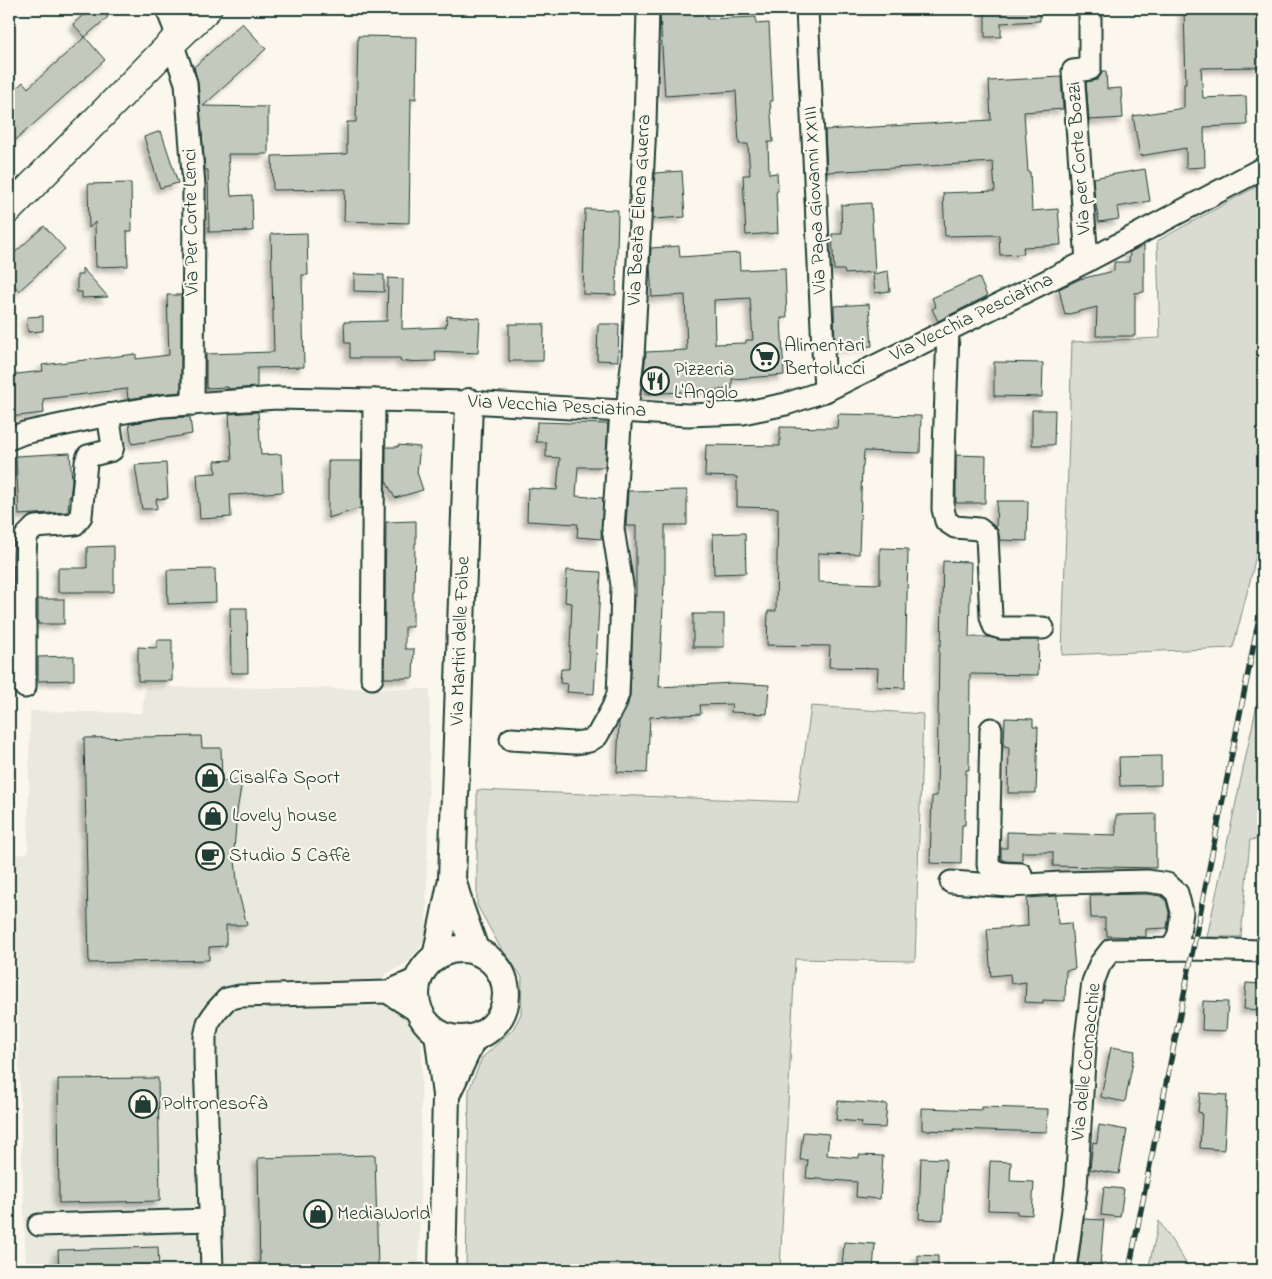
<svg xmlns="http://www.w3.org/2000/svg" width="1272" height="1279" font-family="'Indie Flower',sans-serif">
  <style>
    .built { fill: #eae9de }
    .green { fill: #dbdcd1; stroke: #7d8c82 }
    .building { fill: #c4c9be; stroke: #1f3d34; fill-rule: evenodd; filter: url(#shadow) }
    .lines { fill: none; stroke-linecap: round; stroke-linejoin: round }
    .minor-casing { stroke: #1f3d34; stroke-width: 25 }
    .tertiary-casing { stroke: #1f3d34; stroke-width: 30 }
    .primary-casing { stroke: #1f3d34; stroke-width: 31 }
    .minor { stroke: #fbf7ec; stroke-width: 21 }
    .tertiary { stroke: #fbf7ec; stroke-width: 26 }
    .primary { stroke: #fbf7ec; stroke-width: 28 }
    .rail-casing { stroke: #1f3d34; stroke-width: 5.5 }
    .rail { stroke: #fbf7ec; stroke-width: 4; stroke-dasharray: 11; stroke-linecap: butt }
    .labels { text-anchor: middle; dominant-baseline: central; stroke-width: 4.5; stroke-linejoin: round; paint-order: stroke }
    .street-label { font-size: 20px; fill: #1f3d34; stroke: #fbf7ec }
    .poi-label { font-size: 20px; fill: #1f3d34; stroke: #fbf7ec; text-anchor: start }
  </style>
  <defs>
    <filter id="shadow"><feDropShadow dx="-4.5" dy="4.5" stdDeviation="2.5" flood-color="#0004"/></filter>
  </defs>
  <rect width="100%" height="100%" fill="#fbf7ec"/>
  <filter id="ink" filterUnits="userSpaceOnUse"><feTurbulence type="fractalNoise" baseFrequency=".02" numOctaves="2"/><feDisplacementMap in="SourceGraphic" scale="10" xChannelSelector="R" yChannelSelector="G"/><feConvolveMatrix kernelMatrix="1 2 1 2 8 2 1 2 1" color-interpolation-filters="sRGB"/></filter>
  <g filter="url(#ink)">
    <!-- built -->
    <path class="built" d="M145,687l285,2 -4,250 -19,24 -23,12v23l23,14 15,31 -3,227h-393l-6,-168 -6,-247 14,-2 2,-142 112,2z"/>
    <!-- green -->
    <g class="green">
      <path d="M1263,183v334l-10,52 -20,79 -171,7 10,-313 88,-4 -3,-97z"/>
      <path d="M1263,676v163l-13,1 -9,97h-34z"/>
      <path d="M811,706l112,8 -8,247 -120,-2 -15,311h-314l3,-180 13,-32 31,-29 8,-15 1,-37 -23,-32 -22,-40v-115l321,12z"/>
      <path d="M1159,1221l29,45v4h-40z"/>
    </g>
    <!-- building -->
    <g class="building">
      <path d="M90,9h11l7,8 -23,20 -12,-13z"/>
      <path d="M985,9h55v12l-39,2v14h-16z"/>
      <path d="M1184,9h74l2,58 -59,1 2,30 43,-2 1,29 -43,2 1,40 -19,1v-20l-46,8 -7,-40 51,-8v-24h2z"/>
      <path d="M707,10v9l49,-2v7l13,-1 4,78h-3l3,41h-5l1,32 8,-1 1,18 -2,1 2,41 -32,2 -3,-60h7l-2,-31h-9l-3,-53 -71,5 -5,-83z"/>
      <path d="M242,23l24,26 -63,57 65,1v47h-40l3,42 21,-1 1,36 -44,1 -1,-62h-3l-7,-88 -4,-15z"/>
      <path d="M358,36l59,1 -1,62 -5,-1 -2,125 -65,-2 1,-32 -72,1 -1,-34 75,-2v-32h9z"/>
      <path d="M85,37l20,23 -96,86v-51l14,-13 5,6z"/>
      <path d="M1102,71h4l1,18 14,-1 2,30 -34,2 -3,-38 11,-2 4,-5z"/>
      <path d="M1061,77l2,32 -39,3 4,60h2l2,39 26,-2 3,36 -38,2 1,7 -24,1 -1,-20 -54,1 -2,-43 52,-2 -2,-29 -166,10 -2,-42 166,-10 -2,-39z"/>
      <path d="M161,131l17,52 -18,5 -16,-51z"/>
      <path d="M1145,169l5,32 -33,6 2,12 -20,3 -4,-21 -2,-23z"/>
      <path d="M682,171l3,46 -32,2 2,-46z"/>
      <path d="M131,183l1,48h-5l1,35 -32,1 -1,-45 -6,6 -1,-44z"/>
      <path d="M871,203l4,69 -30,2 -1,-4h-10l-2,-36h10l-1,-29z"/>
      <path d="M585,209l33,1 -2,85 -33,-1z"/>
      <path d="M44,226l21,23 -46,42 -10,-12v-21z"/>
      <path d="M307,233l1,42h-6l2,92 -47,1v19l-29,2v-2l-22,1v-34l68,-2 -3,-118z"/>
      <path d="M1144,245v47l-9,1v43h-39l1,-29 -32,8 -6,-26 21,-10 34,-8v-9h15l1,-10z"/>
      <path d="M679,246l1,11 59,-4 1,17 45,-2 2,50h-6l3,57 -52,4v10l-87,5 -1,-23 2,-19 41,-2 -2,-55 -33,2 -2,-30 1,-19zM750,298l3,42h-7v3l-31,1 -1,-44z"/>
      <path d="M82,268l13,14 13,15 -26,1v-6h-5v-17h5z"/>
      <path d="M888,271l2,20 -15,2 -2,-19z"/>
      <path d="M354,274l30,1v17l-30,-1z"/>
      <path d="M979,277l8,19 -49,25 -6,-12 4,-2 -4,-9z"/>
      <path d="M388,278l15,1 -1,50 44,-2 1,-11 33,2 -2,35 -43,-2 1,10 -35,1 -1,-4h-50v-15h-5l-1,-21 43,-1z"/>
      <path d="M167,295h14v97l-21,2 -32,5 -1,-10 -84,10 1,14 -35,4v-42l34,-4 -1,-6 94,-11v5l33,-4z"/>
      <path d="M869,304l3,42 -37,2 -1,-42z"/>
      <path d="M43,316v15l-15,1 -1,-15z"/>
      <path d="M509,324h35l-1,37h-34z"/>
      <path d="M598,324h21l-1,37 -21,-1z"/>
      <path d="M994,362l49,1 -1,34 -48,-1z"/>
      <path d="M1032,410h23l-1,35h-22z"/>
      <path d="M258,412l3,43 20,-1 2,38 -53,3 1,22 -31,2 -3,-45 19,-1 -1,-12 17,-1 -3,-46z"/>
      <path d="M838,414l83,2 -1,37 -56,-2 -1,16h-1l-3,87 -41,-1v29l62,2v-36l28,1 -3,139 -28,-1 1,-19 -49,-1 1,-21 -63,-1 1,-34h8l2,-103 -41,-1v-30l-32,-1 1,-31 74,1v-19l57,1z"/>
      <path d="M190,417l2,17 -60,10 -3,-20 34,-6z"/>
      <path d="M537,422l71,2 -3,43h-27l-2,29 27,2 -2,41 -24,-2 1,-13 -51,-3 1,-33 29,2 3,-32 -14,-1v-15h-10z"/>
      <path d="M398,445l22,2 -3,25 6,18 -28,8 -9,-17v-34h12z"/>
      <path d="M70,453l2,28 -2,16h-1l-1,15 -49,3 -3,-59z"/>
      <path d="M956,455l30,1 -1,47h-29z"/>
      <path d="M328,461h33v47l-33,10z"/>
      <path d="M166,463l2,35 -12,1 1,10h-15l-7,-44z"/>
      <path d="M687,490v35h-22v60h-1l-5,102 74,-4 36,2 -2,29 -36,-2 1,-8 -32,1 1,9 -51,3 -3,56 -30,-1 2,-50 8,-14 3,-13 4,-98h2v-71h-10l2,-35z"/>
      <path d="M997,501h31l-1,40 -27,-1 -2,-9 -2,-3z"/>
      <path d="M416,521v23h-1l-1,48h-1v35h-8v22h9l-1,29h-29l2,-156z"/>
      <path d="M745,533l1,40 -32,1 -1,-40z"/>
      <path d="M114,546v46h-56v-24h29v-21z"/>
      <path d="M943,561l28,1 -2,75h20l12,3h38l-1,35 -68,-1 -1,96h-3l-1,55h-3l-1,39 -31,-1 2,-67h5l2,-151h2z"/>
      <path d="M215,569l1,33 -48,2 -1,-34z"/>
      <path d="M567,570l34,2 -7,122 -27,-2 1,-8 -8,-1 1,-14h8l3,-66 -7,-1z"/>
      <rect x="38" y="599" width="26" height="25"/>
      <path d="M230,608h17l1,65h-17z"/>
      <rect x="693" y="614" width="31" height="33"/>
      <path d="M157,640h15v41h-34v-34l19,1z"/>
      <path d="M74,656v24l-36,1v-24z"/>
      <path d="M1005,718l28,1v8h5l-2,66h-28l1,-46 -5,-1z"/>
      <path d="M201,736l1,12h19l1,33h20l-5,31 -3,38 4,41 9,34h-21v21l-17,1v13l-120,3 -5,-225z"/>
      <path d="M1161,756v29l-41,1 -1,-29z"/>
      <path d="M1156,814v54l-103,-2v-14h-31v10l-17,-1 -4,-2v-11h6v-16l109,3v-20z"/>
      <path d="M1146,894l15,2 5,4 3,13 -2,15 -21,1v8l-39,-1v-6h-2v-12h-14l-1,-23z"/>
      <path d="M1057,896l1,28 13,-1 4,46 -9,1 -1,31 -22,-1v3l-18,-1 1,-20 -15,2 -1,-10 -19,2 -4,-47 41,-3 -1,-28z"/>
      <path d="M1246,983l17,1v26l-19,-1z"/>
      <path d="M1203,1001l25,1 -2,29 -24,-1z"/>
      <path d="M1111,1047l24,4 -10,51 -24,-5z"/>
      <path d="M158,1078l2,123 -101,2 -1,-124z"/>
      <path d="M1200,1093l27,2 -3,55 -24,-2 2,-35 -4,-1z"/>
      <path d="M838,1101l49,3 -2,24 -24,-1 1,-5 -26,-2z"/>
      <path d="M982,1107l66,2 -1,23 -93,-3v2l-32,-1v-22l60,2z"/>
      <path d="M1099,1125l28,5 -8,44 -29,-5 3,-27 4,1z"/>
      <path d="M803,1132l26,2 -2,21 32,3v-3l24,1 -3,43 -24,-2 1,-15 -51,-4 2,-18h-8z"/>
      <path d="M375,1155l3,115h-118l-2,-112z"/>
      <path d="M921,1158l25,1 -3,61 -24,-1z"/>
      <path d="M990,1161l21,1 -1,19 24,1 -2,33 -15,-1v-3l-29,-1z"/>
      <path d="M1104,1187l20,2 -4,28 -19,-2z"/>
      <path d="M1084,1219l20,1 -4,45 -22,-1z"/>
      <path d="M844,1242l31,2 -2,26h-31z"/>
      <path d="M158,1247l1,23h-100l-1,-20z"/>
      <path d="M918,1255l20,1v14h-20z"/>
    </g>
    <g class="lines">
      <defs>
        <g id="minor">
          <path d="M167,9l11,28"/>
          <path d="M807,9l18,382"/>
          <path d="M172,43l14,40 8,103 -1,218"/>
          <path d="M1087,261l-14,-190 17,-2v-60"/>
          <path d="M948,330l-4,121 -1,58 3,12 9,6 24,2 8,7 4,81 3,9 7,2h42"/>
          <path d="M627,411l6,-54 12,-232 3,-116"/>
          <path d="M9,439l15,-6 84,-18 54,-9 115,-8 192,4 219,13 55,-2 43,-9 39,-13 262,-130 176,-93"/>
          <path d="M372,678l2,-278"/>
          <path d="M25,687v-131l1,-20 9,-9 40,-3 6,-8 5,-54 2,-6 24,-6 1,-4 -5,-31"/>
          <path d="M991,729l-3,136c10,11 19,8 33,9"/>
          <path d="M511,739l63,4 15,-2 8,-5 16,-29 5,-13 3,-70 1,-39 -9,-56 8,-118"/>
          <path d="M951,882l59,4 51,-3 86,-2 20,3 10,9 5,19 -3,22 -7,15"/>
          <path d="M419,978l-32,14 33,21"/>
          <path d="M39,1225l171,-5"/>
          <path d="M212,1270l-7,-210v-23l3,-14 8,-12 11,-12 13,-3 147,-4"/>
          <path d="M1065,1270l11,-83 9,-140 8,-65 7,-18 11,-14 81,-1 71,2"/>
        </g>
        <g id="tertiary">
          <path d="M453,882l7,25 16,45"/>
          <circle cx="461" cy="994" r="45"/>
          <path d="M436,957l16,-78 17,-477"/>
          <path d="M438,1033l8,62 -4,175"/>
          <path d="M446,1095l27,-57"/>
        </g>
        <path id="primary" d="M9,209l163,-166 35,-34"/>
      </defs>
      <!-- minor casing -->
      <use href="#minor" class="minor-casing"/>
      <!-- tertiary casing -->
      <use href="#tertiary" class="tertiary-casing"/>
      <!-- primary casing -->
      <use href="#primary" class="primary-casing"/>
      <!-- minor -->
      <use href="#minor" class="minor"/>
      <!-- tertiary -->
      <use href="#tertiary" class="tertiary"/>
      <!-- primary -->
      <use href="#primary" class="primary"/>
      <defs>
        <path id="rail" d="M1129,1270l134,-672"/>
      </defs>
      <!-- rail casing -->
      <use href="#rail" class="rail-casing"/>
      <!-- rail -->
      <use href="#rail" class="rail"/>
    </g>
  </g>
  <!-- icons -->
  <defs>
    <symbol id="supermarket-ring" viewBox="-11 -11 22 22"><circle r="9.5" fill="#fbf7ec" stroke="#1f3d34" stroke-width="1.5"/><path d="M-6-5.5h2.5l.6 2H6L4.5 2H-2.5L-4.4-4H-6ZM-1.5 3.2a1.3 1.3 0 1 0 .1 0ZM3 3.2a1.3 1.3 0 1 0 .1 0Z" fill="#1f3d34"/></symbol>
    <symbol id="restaurant-ring" viewBox="-11 -11 22 22"><circle r="9.5" fill="#fbf7ec" stroke="#1f3d34" stroke-width="1.5"/><path d="M-5-6h1v4h1v-4h1v4h1v-4h1v5L-1.5 .5V6h-2V.5L-5-1ZM5-6V6H3V1.5H1.5Q1.5-4 5-6Z" fill="#1f3d34"/></symbol>
    <symbol id="shop-ring" viewBox="-11 -11 22 22"><circle r="9.5" fill="#fbf7ec" stroke="#1f3d34" stroke-width="1.5"/><path d="M-5-2.5h2.3a2.7 3.5 0 0 1 5.4 0H5L5.5 6h-11ZM-1.5-2.5h3a1.5 2.3 0 0 0-3 0Z" fill="#1f3d34"/></symbol>
    <symbol id="cafe-ring" viewBox="-11 -11 22 22"><circle r="9.5" fill="#fbf7ec" stroke="#1f3d34" stroke-width="1.5"/><path d="M-5.5-4.5H6V0H3Q3 3.5 0 3.5H-2.5Q-5.5 3.5-5.5 0ZM3-3.2v2h1.7v-2ZM-6 4.5H4V6H-6Z" fill="#1f3d34"/></symbol>
  </defs>
  <g fill-rule="evenodd">
    <use href="#supermarket-ring" x="749" y="341" width="32" height="32"/>
    <use href="#restaurant-ring" x="639" y="365" width="32" height="32"/>
    <use href="#shop-ring" x="194" y="762" width="32" height="32"/>
    <use href="#shop-ring" x="197" y="800" width="32" height="32"/>
    <use href="#cafe-ring" x="194" y="840" width="32" height="32"/>
    <use href="#shop-ring" x="127" y="1088" width="32" height="32"/>
    <use href="#shop-ring" x="302" y="1198" width="32" height="32"/>
  </g>
  <g class="labels">
    <!-- street labels -->
    <g class="street-label">
      <text transform="translate(1080 158) rotate(-94)">Via per Corte Bozzi</text>
      <text transform="translate(816 200) rotate(-93)">Via Papa Giovanni XXIII</text>
      <text transform="translate(640 210) rotate(-87)">Via Beata Elena Guerra</text>
      <text transform="translate(192 222) rotate(-91)">Via Per Corte Lenci</text>
      <text transform="translate(972 318) rotate(-26)">Via Vecchia Pesciatina</text>
      <text transform="translate(557 407) rotate(3)">Via Vecchia Pesciatina</text>
      <text transform="translate(461 641) rotate(-88)">Via Martiri delle Foibe</text>
      <text transform="translate(1087 1062) rotate(-84)">Via delle Cornacchie</text>
    </g>
    <!-- poi labels -->
    <g class="poi-label">
      <text x="784" y="346">Alimentari<tspan x="784" dy="23">Bertolucci</tspan></text>
      <text x="674" y="370">Pizzeria<tspan x="674" dy="23">L'Angolo</tspan></text>
      <text x="229" y="778">Cisalfa Sport</text>
      <text x="232" y="816">Lovely house</text>
      <text x="229" y="856">Studio 5 Caffè</text>
      <text x="162" y="1104">Poltronesofà</text>
      <text x="337" y="1214">MediaWorld</text>
    </g>
  </g>
  <!-- margin -->
  <rect width="1272" height="1279" fill="none" stroke="#fbf7ec" stroke-width="30"/>
  <rect x="15" y="15" width="1242" height="1249" fill="none" stroke="#1f3d34" stroke-width="2" filter="url(#ink)"/>
</svg>
